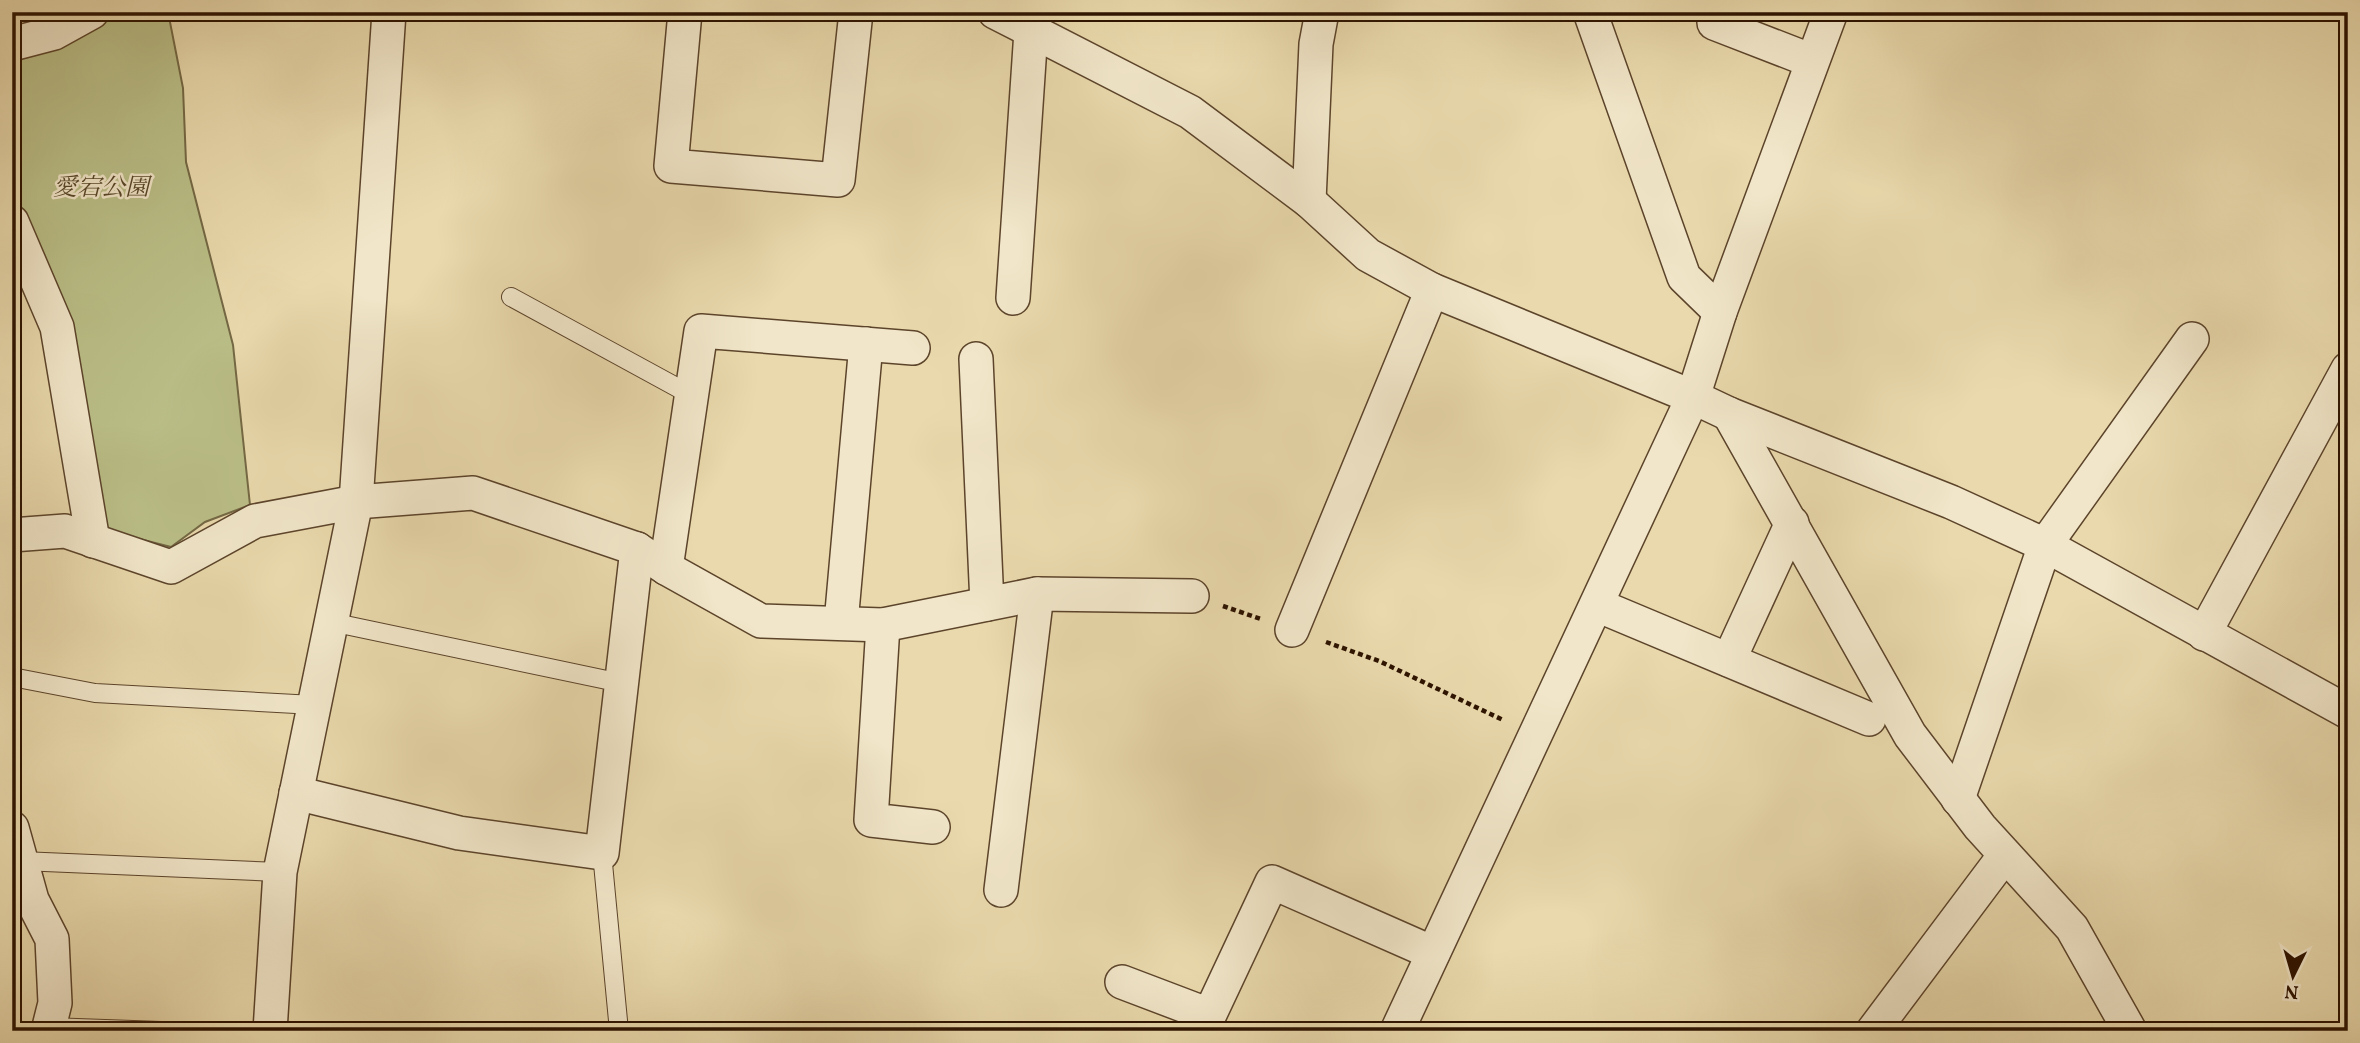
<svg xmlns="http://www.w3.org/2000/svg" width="2360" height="1043" font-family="Vollkorn,'Noto Serif JP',serif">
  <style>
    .green { fill: #babe87; stroke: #746844; stroke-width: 2 }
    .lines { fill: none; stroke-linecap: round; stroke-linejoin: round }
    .lane-casing { stroke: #5c442b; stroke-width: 20 }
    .street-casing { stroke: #5c442b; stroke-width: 36 }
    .path { stroke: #2d1300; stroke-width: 4.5; stroke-dasharray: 5 3.5; stroke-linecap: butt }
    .lane { stroke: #f1e6c9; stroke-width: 18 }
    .street { stroke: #f1e6c9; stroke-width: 33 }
    .labels { text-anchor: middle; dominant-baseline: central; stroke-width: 5; stroke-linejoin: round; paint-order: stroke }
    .park-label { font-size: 24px; font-style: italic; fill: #574628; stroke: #f1e6c9 }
  </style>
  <rect width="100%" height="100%" fill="#e9d9ac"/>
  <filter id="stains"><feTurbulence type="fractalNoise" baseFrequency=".00286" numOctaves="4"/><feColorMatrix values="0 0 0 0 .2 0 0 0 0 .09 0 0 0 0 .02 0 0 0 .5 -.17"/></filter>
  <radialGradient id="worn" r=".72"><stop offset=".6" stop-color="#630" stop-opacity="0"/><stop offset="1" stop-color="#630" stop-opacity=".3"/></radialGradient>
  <!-- green -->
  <path class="green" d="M109,12h59l15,76 3,74 47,183 17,160 -45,17 -34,25 -71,-18 -88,-322v-153l46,-13z"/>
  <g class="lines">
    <defs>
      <g id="lane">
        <path d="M511,297l180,98"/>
        <path d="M331,622l290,61"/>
        <path d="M12,677l83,16 219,12"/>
        <path d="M602,853l17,178"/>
        <path d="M21,861l259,11"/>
        <path d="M49,1027l112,4"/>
      </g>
      <g id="street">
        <path d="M685,12l-14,154 167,14 18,-168"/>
        <path d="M995,12l195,100 119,89 59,54 64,35 261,107 36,17 222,88 94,43 303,167"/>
        <path d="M1590,12l94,265 36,35"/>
        <path d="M1714,12v11l98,38"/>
        <path d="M12,44l42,-11 38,-21"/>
        <path d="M1309,201l7,-157 6,-32"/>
        <path d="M12,222l45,105 36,214"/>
        <path d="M1013,298l18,-267"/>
        <path d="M976,359l11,245"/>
        <path d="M1729,414l181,321 70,92 92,101 58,103"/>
        <path d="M12,535l53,-4 106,36 84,-46 101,-19 117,-9 164,56 29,19 95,53 122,4 154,-31 155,2"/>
        <path d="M666,568l35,-237 212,17"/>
        <path d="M1597,605l272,114"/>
        <path d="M841,623l25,-279"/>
        <path d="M883,625l-12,195 62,7"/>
        <path d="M1292,630l140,-340"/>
        <path d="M2204,634l144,-265"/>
        <path d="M1729,660l63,-137"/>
        <path d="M296,793l163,40 143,20 35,-304"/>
        <path d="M1958,799l87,-254 147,-206"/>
        <path d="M12,828l20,72 20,39 3,64 -7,28"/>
        <path d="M1001,890l36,-296"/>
        <path d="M1122,982l87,33"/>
        <path d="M270,1031l10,-159 76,-370 33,-490"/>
        <path d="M1202,1031l70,-149 161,71"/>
        <path d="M1397,1031l296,-634 27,-85 111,-300"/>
        <path d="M1873,1031l132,-176"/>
      </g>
    </defs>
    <!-- lane casing -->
    <use href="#lane" class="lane-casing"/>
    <!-- street casing -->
    <use href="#street" class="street-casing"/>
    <!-- path -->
    <g class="path">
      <path d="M1223,606l38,13"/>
      <path d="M1326,642l53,19 124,59"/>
    </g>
    <!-- lane -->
    <use href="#lane" class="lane"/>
    <!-- street -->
    <use href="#street" class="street"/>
  </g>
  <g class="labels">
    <!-- park labels -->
    <g class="park-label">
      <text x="101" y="189">愛宕公園</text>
    </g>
  </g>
  <!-- margin -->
  <rect width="2360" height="1043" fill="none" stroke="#e9d9ac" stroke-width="42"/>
  <rect x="14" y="14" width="2332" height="1015" fill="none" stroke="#2d1300" stroke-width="3.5"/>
  <rect x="21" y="21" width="2318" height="1001" fill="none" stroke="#2d1300" stroke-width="2"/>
  <!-- north arrow -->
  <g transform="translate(2293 976) rotate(185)" stroke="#f1e6c9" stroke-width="5" paint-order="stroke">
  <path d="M0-5L12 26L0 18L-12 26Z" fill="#2d1300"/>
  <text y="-10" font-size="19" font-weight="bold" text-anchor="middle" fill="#2d1300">N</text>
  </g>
  <rect width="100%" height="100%" filter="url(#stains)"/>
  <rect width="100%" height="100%" fill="url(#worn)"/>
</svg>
